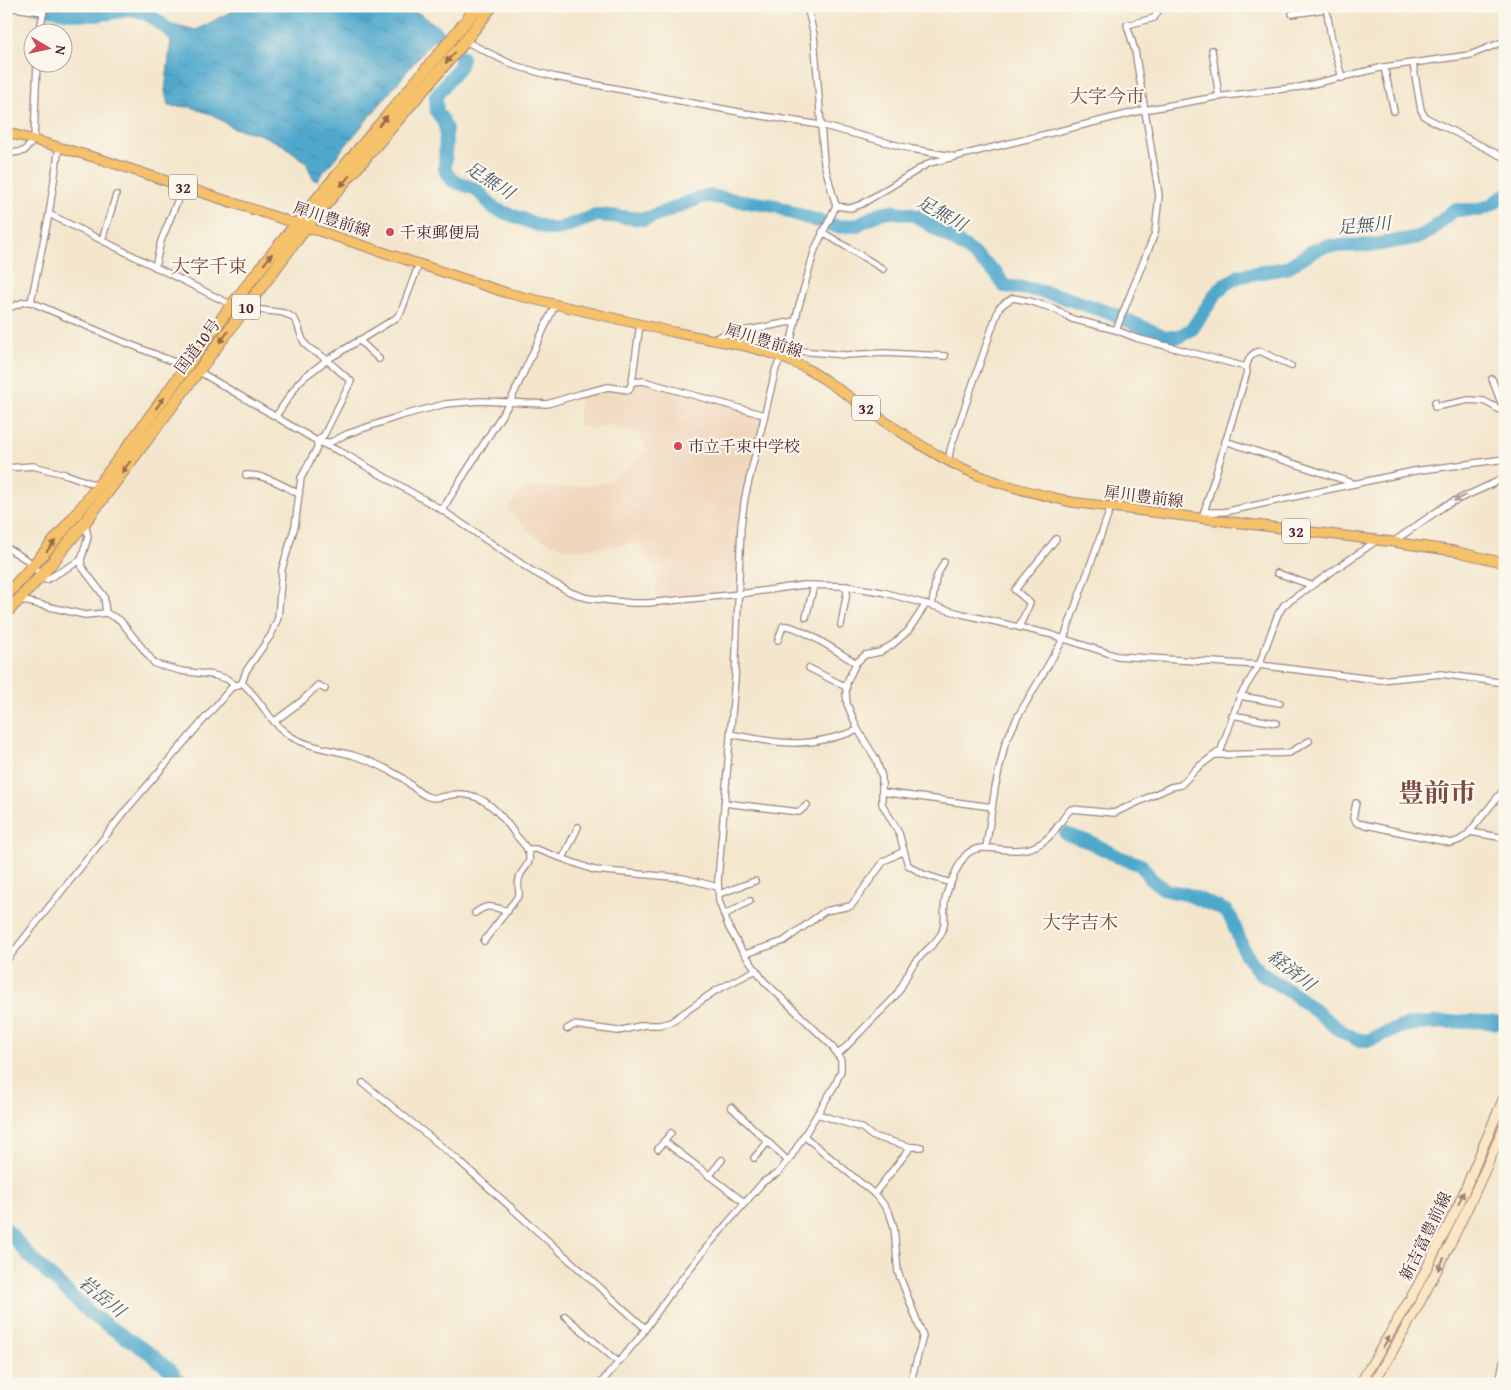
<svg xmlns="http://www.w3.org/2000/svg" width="1511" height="1390" font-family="'Gentium Book Plus','Noto Serif JP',serif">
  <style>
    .built { fill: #f0d6bc }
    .water { fill: url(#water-ripples); stroke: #4c647c }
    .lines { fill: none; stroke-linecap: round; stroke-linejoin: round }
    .river { stroke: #4fa8cc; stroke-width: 14 }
    .street-casing { stroke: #9e827c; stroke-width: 8 }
    .secondary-casing { stroke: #9e827c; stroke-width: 11 }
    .primary-casing { stroke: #9e827c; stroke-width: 11 }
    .highway-casing { stroke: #9e827c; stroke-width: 13 }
    .street { stroke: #fff; stroke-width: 5.5 }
    .secondary { stroke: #fbe6c4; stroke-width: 9 }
    .primary { stroke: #f5c16b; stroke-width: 9 }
    .highway { stroke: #f5c16b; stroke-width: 11 }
    .oneway { fill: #976848 }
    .oneway2 { fill: #ae9aa0 }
    .oneway3 { fill: #a28278 }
    .poi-dot { fill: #d1495b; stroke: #fbf7ec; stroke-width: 2 }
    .labels { text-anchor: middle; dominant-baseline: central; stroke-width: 4.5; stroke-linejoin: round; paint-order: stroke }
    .shield { fill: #fbf7ec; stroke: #7f6065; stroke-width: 1 }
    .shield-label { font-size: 15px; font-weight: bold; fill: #4a1f2b }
    .street-label { font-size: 16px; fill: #4a1f2b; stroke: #fbf7ec }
    .poi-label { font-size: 16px; fill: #4a1f2b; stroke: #fbf7ec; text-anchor: start }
    .water-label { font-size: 18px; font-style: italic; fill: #4c566b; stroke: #fbf7ec }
    .quarter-label { font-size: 19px; fill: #7d4942; stroke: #fbf7ec }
    .town-label { font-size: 26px; font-weight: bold; fill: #7d4942; stroke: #fbf7ec }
  </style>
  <defs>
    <pattern id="water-ripples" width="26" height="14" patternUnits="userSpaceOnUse" patternTransform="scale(1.25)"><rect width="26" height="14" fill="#4fa8cc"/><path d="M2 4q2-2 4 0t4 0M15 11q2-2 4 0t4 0" fill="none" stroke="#4488a6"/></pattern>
  </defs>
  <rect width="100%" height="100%" fill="#fbf7ec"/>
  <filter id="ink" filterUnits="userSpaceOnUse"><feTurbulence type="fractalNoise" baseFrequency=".02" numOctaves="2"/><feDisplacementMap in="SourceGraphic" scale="10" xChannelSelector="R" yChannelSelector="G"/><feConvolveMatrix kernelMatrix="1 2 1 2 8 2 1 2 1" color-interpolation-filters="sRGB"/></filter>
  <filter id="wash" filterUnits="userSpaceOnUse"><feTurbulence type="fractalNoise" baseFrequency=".0096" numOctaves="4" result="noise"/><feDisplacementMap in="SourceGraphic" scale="20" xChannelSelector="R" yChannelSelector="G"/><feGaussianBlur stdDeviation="1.12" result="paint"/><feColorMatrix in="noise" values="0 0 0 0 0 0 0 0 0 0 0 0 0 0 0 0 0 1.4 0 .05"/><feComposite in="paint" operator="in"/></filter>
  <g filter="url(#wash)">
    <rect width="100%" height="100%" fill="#f3e6cc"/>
    <!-- built -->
    <path class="built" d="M643,381l121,34 -23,111 -8,62 -28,8 -48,6 -2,-31 -16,-28 -70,7 -35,-14 -26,-27 15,-20 51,-2 35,-5 38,-31 -7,-16 -31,-10 -18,4 -13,-5 2,-30 28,-7 21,3 3,-8z"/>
    <!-- water -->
    <path class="water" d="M237,6h171l34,23 -125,151 -4,-1 -7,-17 -23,-17 -24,-11 -26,-6 -20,-13 -22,-8 -23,-1 -3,-15 8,-67 23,6 40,-21z"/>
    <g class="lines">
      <!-- river -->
      <g class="river">
        <path d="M34,6c19,4 39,9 58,9 18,1 32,-9 50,-3 18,6 28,23 45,31"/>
        <path d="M422,34l12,-3 7,7"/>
        <path d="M460,56l2,2 -2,8 -24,30 1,16 5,7 4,10 -1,40 2,5 6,7 23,8 19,20 54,20h9l40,-14 47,4 6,-2 51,-20 6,-1 68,10 19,8 43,13 19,-2 23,-12 10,-2 19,3 7,2 50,32 30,25 8,13 26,3 30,7 53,18 52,23h13l14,-8 25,-37 7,-7 16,-9 46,-8 25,-16 15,-6 49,-1 44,-8 11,-6 24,-21h25l12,-5 14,-10"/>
        <path d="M1066,834l26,9 27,14 22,8 11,15 14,10 23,5 37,16 6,9 13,33 14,19 36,23 46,36 15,8 11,2 34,-14 13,-3 56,-3 35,2"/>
        <path d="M6,1229l25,29 62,58 58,38 20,17 10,13"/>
      </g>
    </g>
  </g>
  <g filter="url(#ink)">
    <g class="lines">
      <defs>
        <g id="street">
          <path d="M1326,6l5,30 11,42"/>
          <path d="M6,7l37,5"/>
          <path d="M1292,14l34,-5"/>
          <path d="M39,32l6,-26"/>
          <path d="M465,41l48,24 42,12 189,36 76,12 92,24 40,7"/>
          <path d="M1212,50l7,47"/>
          <path d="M1413,64l8,46 4,7 80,41"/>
          <path d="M1384,67l10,44"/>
          <path d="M6,154l18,-3 10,-11 3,-78"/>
          <path d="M836,206l15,2 11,-4 67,-41 25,-6 190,-47 72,-13 84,-10 84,-20 86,-12 35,-14"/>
          <path d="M822,232l61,37"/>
          <path d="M102,240l14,-45"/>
          <path d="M155,267l6,-26 22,-54"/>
          <path d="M31,302l18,-88 10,-67"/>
          <path d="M6,309l18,-7h7l88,38 68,27"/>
          <path d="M1116,330l39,-97 4,-38 -24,-144 -8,-26 27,-7 6,-10 12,-2"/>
          <path d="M714,339l9,-4 72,-14"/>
          <path d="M359,340l20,19"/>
          <path d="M789,350l56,5 39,-2 61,3"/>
          <path d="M1246,367c3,-9 5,-14 14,-16l31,15"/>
          <path d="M198,371l119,70 26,12 99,57 90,61 38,21 17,6 45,5h16l92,-9 64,-9 41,1 37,6 80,22 87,20 68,22 142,9 121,15 61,-6 64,9"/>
          <path d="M1492,379l13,34"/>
          <path d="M632,382l11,-1 121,34"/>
          <path d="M1435,402v5l34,-7 15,1 20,11"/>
          <path d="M276,416l23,-34 8,-7 20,-15 69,-42 5,-6 18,-48"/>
          <path d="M1225,441l128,42"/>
          <path d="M322,442h9l16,-8 53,-18 45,-12 35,-3 67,3 33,-10 28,-7 21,3 3,-8 8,-58"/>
          <path d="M948,461l3,-14 48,-139 7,-6 7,-4 16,3 26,8 17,10 44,11 20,8 110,29 1,5 -43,140 -4,7"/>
          <path d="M6,468l27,-2 35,9 31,11"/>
          <path d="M246,475c18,-1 37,10 53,19"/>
          <path d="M442,510l68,-108 45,-97"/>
          <path d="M1204,512h20l190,-41 91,-12"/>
          <path d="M85,522l3,15 -7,23 1,7 22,29 2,17"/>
          <path d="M1393,542l53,-37 59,-27"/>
          <path d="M6,547l29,18 5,12 6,3 35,-20"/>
          <path d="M1277,573l34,12"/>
          <path d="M20,600l65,15 21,-2 14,7 35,44 26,7 32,4 14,4 9,7"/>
          <path d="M926,604l-18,27 -16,14 -12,7 -15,3 -9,8 -9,19 -1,10 1,12 11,26 18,29 6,18v27l17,29 9,32 15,9 28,9"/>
          <path d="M932,605l4,-27 8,-16"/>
          <path d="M806,617l8,-32"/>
          <path d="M841,625l6,-33 -2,-6"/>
          <path d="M1019,627l11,-24 -15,-13 41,-51"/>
          <path d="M778,640l5,-14c13,-3 59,29 73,37"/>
          <path d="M809,668l37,19"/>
          <path d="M242,683c18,15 28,40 48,53 18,11 42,14 62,19 17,5 34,13 49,22 9,6 17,17 28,20 10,3 20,-3 30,-3 26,0 42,20 56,40 4,5 9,10 12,15 7,15 -4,18 -7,27 -3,6 -1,13 -1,19l-35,46"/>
          <path d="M1240,696l40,7"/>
          <path d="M1232,715l44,8"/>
          <path d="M275,721l28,-21 15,-15 7,4"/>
          <path d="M730,734c52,10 76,15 128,-4"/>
          <path d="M1215,755l74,-2 20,-12"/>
          <path d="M882,792l110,15"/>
          <path d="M724,803l75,9 8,-7"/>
          <path d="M1356,803l-3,15 4,5 94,20 9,-3 7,-5 38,-47"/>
          <path d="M1470,832l35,6"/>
          <path d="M986,848l9,-60 10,-44 12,-26 47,-80 47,-131"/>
          <path d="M527,849h9l58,21 89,8 35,9"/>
          <path d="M563,858l15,-31"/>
          <path d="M719,894l36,-13"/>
          <path d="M475,913c13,-10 17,-6 33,-2"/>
          <path d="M724,915l26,-14"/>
          <path d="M745,954l39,-13 41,-30 26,-5 33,-45 20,-10"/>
          <path d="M6,961l121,-152 104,-121 11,-5 4,-12 25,-36 7,-17 4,-49 13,-43 6,-48 16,-30v-7l7,-6 27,-54c-10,-8 -19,-17 -29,-25 -5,-3 -13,-7 -16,-11 -6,-7 -6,-18 -11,-25 -12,-14 -34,-4 -46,-16l-17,1 -183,-91"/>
          <path d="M567,1029l7,-4 44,6 26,-6h16l11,-3 44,-31 41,-21"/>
          <path d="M837,1055c11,-9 20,-20 30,-30 9,-10 21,-19 29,-30 8,-10 11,-23 19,-33 8,-10 19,-16 26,-28 6,-10 2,-22 4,-33 1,-10 15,-42 23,-48 18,-14 47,7 73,-10 14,-8 19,-23 30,-34l43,4 57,-26 10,-2 16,-17 24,-18 19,-54 19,-31 19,-51 6,-9 92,-64"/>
          <path d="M363,1083l94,76 188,169"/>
          <path d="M731,1107l57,54"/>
          <path d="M817,1114l45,14 10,8 39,11"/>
          <path d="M804,1136l74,61 11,15 5,15 4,45 25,64 -12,45 2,3"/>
          <path d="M664,1141l81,62"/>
          <path d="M658,1149l13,-16"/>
          <path d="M754,1158l14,-16"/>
          <path d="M709,1176l13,-16"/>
          <path d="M874,1194l37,-47h10"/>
          <path d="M565,1316l53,46"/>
          <path d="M600,1384l39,-46 31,-44 36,-46 57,-66 15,-9 13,-16 44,-72 6,-14v-11l-10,-15 -67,-64 -23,-32 -12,-21 -10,-27 -1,-21 17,-201 6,-153 4,-29 31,-129 5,-10 8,-8 9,-41 17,-60 21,-43 -12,-43 -10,-128 -7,-29"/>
          <path d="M1499,1384l4,-22"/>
        </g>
        <g id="secondary">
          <path d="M1360,1384l57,-97 41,-81 47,-111"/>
          <path d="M1373,1384c51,-84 94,-169 132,-260"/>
        </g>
        <path id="primary" d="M6,132l94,27 407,134 166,39 72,14 28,8 33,14 16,10c47,31 92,67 142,91 34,16 71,24 107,33l322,40 61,9 51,12"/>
        <g id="highway">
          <path d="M6,595c85,-89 152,-192 226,-290 78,-103 166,-198 246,-299"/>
          <path d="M6,613l34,-36 45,-55 222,-296 158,-185 27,-35"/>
        </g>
      </defs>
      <!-- street casing -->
      <use href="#street" class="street-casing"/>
      <!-- secondary casing -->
      <use href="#secondary" class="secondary-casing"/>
      <!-- primary casing -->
      <use href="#primary" class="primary-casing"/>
      <!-- highway casing -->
      <use href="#highway" class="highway-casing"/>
      <!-- street -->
      <use href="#street" class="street"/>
      <!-- secondary -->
      <use href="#secondary" class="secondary"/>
      <!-- primary -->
      <use href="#primary" class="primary"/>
      <!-- highway -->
      <use href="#highway" class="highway"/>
    </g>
    <!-- one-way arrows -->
    <defs><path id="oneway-solid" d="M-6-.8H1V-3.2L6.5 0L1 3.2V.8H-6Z" transform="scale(1.25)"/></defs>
    <g class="oneway">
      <use href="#oneway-solid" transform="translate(450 58) rotate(131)"/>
      <use href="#oneway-solid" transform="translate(383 121) rotate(-50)"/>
      <use href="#oneway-solid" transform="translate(345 181) rotate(130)"/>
      <use href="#oneway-solid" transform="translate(268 259) rotate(-52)"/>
      <use href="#oneway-solid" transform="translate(224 337) rotate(127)"/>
      <use href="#oneway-solid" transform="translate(160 403) rotate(-54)"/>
      <use href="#oneway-solid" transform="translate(126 467) rotate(127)"/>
      <use href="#oneway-solid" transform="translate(51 546) rotate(-51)"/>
    </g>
    <use class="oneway2" href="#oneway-solid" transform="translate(1460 498) rotate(155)"/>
    <g class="oneway3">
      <use href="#oneway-solid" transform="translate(1461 1198) rotate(-67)"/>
      <use href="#oneway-solid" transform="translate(1441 1264) rotate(116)"/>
      <use href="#oneway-solid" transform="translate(1386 1342) rotate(-60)"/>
    </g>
  </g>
  <!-- markers -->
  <g class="poi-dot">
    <circle cx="390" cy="232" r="5"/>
    <circle cx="678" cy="446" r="5"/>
  </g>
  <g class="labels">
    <!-- shield labels -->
    <g class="shield">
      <rect x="169" y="174.5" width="28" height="25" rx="4"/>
      <rect x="232" y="294.5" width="28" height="25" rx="4"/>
      <rect x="852" y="395.5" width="28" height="25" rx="4"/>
      <rect x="1282" y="518.5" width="28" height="25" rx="4"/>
    </g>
    <g class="shield-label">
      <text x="183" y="187">32</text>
      <text x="246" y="307">10</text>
      <text x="866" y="408">32</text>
      <text x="1296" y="531">32</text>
    </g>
    <!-- street labels -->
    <g class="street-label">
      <text transform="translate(332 219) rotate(18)">犀川豊前線</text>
      <text transform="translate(764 340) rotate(17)">犀川豊前線</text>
      <text transform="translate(197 346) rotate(-53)">国道10号</text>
      <text transform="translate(1144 496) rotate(7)">犀川豊前線</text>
      <text transform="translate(1425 1236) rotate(-64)">新吉富豊前線</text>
    </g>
    <!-- poi labels -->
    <g class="poi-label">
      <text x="400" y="232">千束郵便局</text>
      <text x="688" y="446">市立千束中学校</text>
    </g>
    <!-- water labels -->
    <g class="water-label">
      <text transform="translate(490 180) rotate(33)">足無川</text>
      <text transform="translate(942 213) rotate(29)">足無川</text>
      <text transform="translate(1364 225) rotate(-5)">足無川</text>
      <text transform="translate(1292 970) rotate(38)">経済川</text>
      <text transform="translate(102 1296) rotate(39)">岩岳川</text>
    </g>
    <!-- quarter labels -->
    <g class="quarter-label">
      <text x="1107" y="96">大字今市</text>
      <text x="209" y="266">大字千束</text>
      <text x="1080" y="922">大字吉木</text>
    </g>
    <!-- town labels -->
    <g class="town-label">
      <text x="1437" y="792">豊前市</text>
    </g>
  </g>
  <!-- margin -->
  <rect width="1511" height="1390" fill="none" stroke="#fbf7ec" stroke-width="25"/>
  <!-- north arrow -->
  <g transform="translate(48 48) rotate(99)"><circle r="24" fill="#fbf7ec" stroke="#b4a19f"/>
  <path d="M0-4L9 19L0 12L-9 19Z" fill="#d1495b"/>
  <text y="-8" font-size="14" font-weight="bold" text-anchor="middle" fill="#4a1f2b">N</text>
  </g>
</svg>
